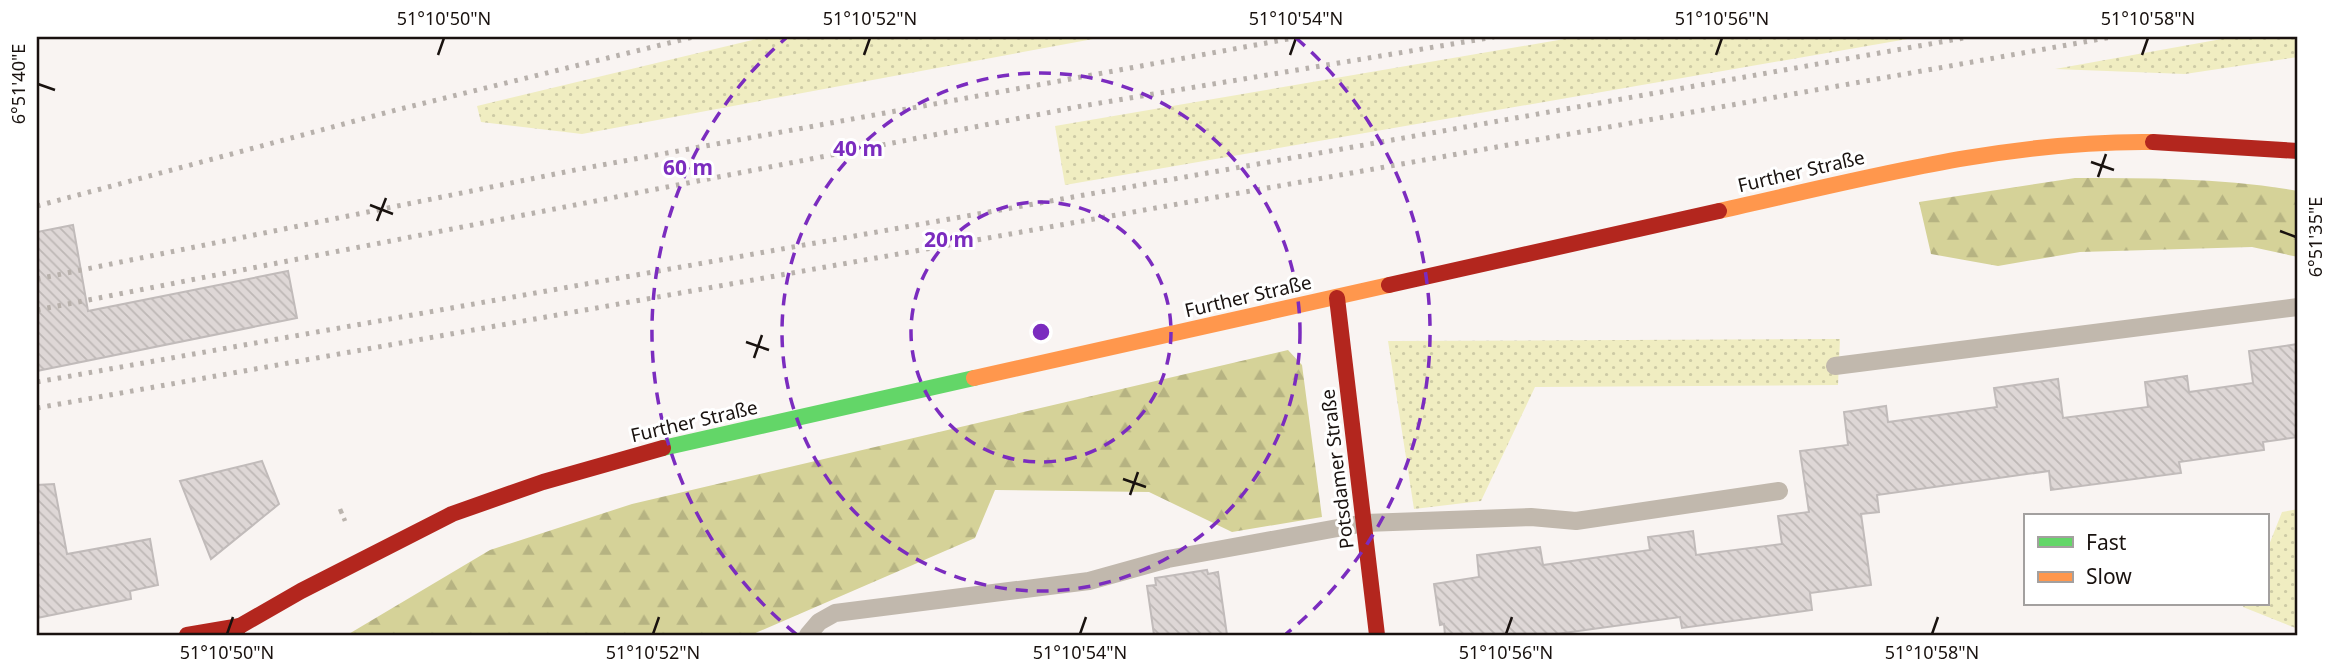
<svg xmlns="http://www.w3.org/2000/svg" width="2335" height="672" font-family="'Noto Sans',sans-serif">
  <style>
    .grass { fill: url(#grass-dots) }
    .forest { fill: url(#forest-firs) }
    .building { fill: url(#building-back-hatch); stroke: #c1bbba; stroke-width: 2 }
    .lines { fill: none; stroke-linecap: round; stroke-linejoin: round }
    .path { stroke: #bbb4ae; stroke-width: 4.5; stroke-dasharray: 5 5; stroke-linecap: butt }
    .lane { stroke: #c1b8ad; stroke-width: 18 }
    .fast { stroke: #63d668; stroke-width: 16 }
    .slow { stroke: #ff974d; stroke-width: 16 }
    .jam { stroke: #b3261e; stroke-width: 16 }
    .rail { stroke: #b8b1ac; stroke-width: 5; stroke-dasharray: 3.5 7; stroke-linecap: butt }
    .ticks { fill: none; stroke: #19120f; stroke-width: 2.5 }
    .ring { fill: none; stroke: #7b2cbf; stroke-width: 3.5; stroke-dasharray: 12 9 }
    .labels { text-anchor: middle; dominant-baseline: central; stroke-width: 6; stroke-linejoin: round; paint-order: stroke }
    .street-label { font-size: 19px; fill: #19120f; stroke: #fff }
    .centre { fill: #7b2cbf; stroke: #fff; stroke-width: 3.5 }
    .ring-label { font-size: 21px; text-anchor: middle; font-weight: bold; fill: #7b2cbf; stroke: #fff; stroke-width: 6; stroke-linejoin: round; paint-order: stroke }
    .neatline { fill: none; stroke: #19120f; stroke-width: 2.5 }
    .ticks-label { font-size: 18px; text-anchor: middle; fill: #19120f }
  </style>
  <defs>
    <pattern id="grass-dots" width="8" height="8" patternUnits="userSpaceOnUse" patternTransform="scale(1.75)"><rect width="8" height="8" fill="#f0edc1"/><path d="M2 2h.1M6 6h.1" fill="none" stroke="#cdcaa5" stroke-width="1.8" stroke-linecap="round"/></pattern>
    <pattern id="forest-firs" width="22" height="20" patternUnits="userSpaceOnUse" patternTransform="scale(1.75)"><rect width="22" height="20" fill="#d5d298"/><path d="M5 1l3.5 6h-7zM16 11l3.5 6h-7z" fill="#b6b382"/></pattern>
    <pattern id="building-back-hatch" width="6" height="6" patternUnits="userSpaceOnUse" patternTransform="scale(1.75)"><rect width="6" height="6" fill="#ded7d6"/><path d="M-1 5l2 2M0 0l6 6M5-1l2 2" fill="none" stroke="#beb8b6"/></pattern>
  </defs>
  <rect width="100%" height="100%" fill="#f9f4f2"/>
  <!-- grass -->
  <g class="grass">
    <path d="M765,37h339l-522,97 -101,-12 -4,-16z"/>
    <path d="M1576,37h343l-854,148 -10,-59z"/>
    <path d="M2233,37h65v20l-113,17 -130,-5z"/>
    <path d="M1840,339l-2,46 -303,2 -54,114 -67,8 -26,-168z"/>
    <path d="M2298,509v120l-55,-22 1,-3h23v-54l15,-38z"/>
  </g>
  <!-- forest -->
  <g class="forest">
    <path d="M2075,178c75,0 150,0 223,13v66l-46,-10 -172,5 -82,14 -67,-12 -12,-52z"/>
    <path d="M1288,350l14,15 20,152 -90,15 -83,-40 -154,-2 -20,48 -224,97h-404l143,-85 142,-46z"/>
  </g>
  <!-- building -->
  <g class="building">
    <path d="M73,225l15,86 200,-40 9,47 -260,53v-139z"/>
    <path d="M2298,344v93l-35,5 1,8 -85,12 2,11 -130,17 -2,-19 -172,24 2,17 -18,2 10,71 -61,8 2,17 -130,18 -2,-11 -131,18h-104l-1,-11 -4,1 -6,-41 45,-7 -2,-22 63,-8 3,18 107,-15 -2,-13 45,-6 3,24 86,-11 -4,-28 31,-4 -9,-61 48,-6 -4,-33 42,-6 2,16 109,-15 -3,-19 64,-9 5,39 85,-11 -3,-25 42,-6 2,16 64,-9 -4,-32z"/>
    <path d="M262,461l17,43 -68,55 -31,-78z"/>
    <path d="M54,484l13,70 83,-15 8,46 -28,6 1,8 -94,19v-133z"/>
    <path d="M1207,570l1,4 10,-2 9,63h-73l-7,-49 9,-1 -1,-7z"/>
  </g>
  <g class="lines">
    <!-- path -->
    <path class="path" d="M340,509l5,12"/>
    <!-- lane -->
    <g class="lane">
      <path d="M1835,366l463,-59"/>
      <path d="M808,635l11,-13 16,-9 254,-32 79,-22 197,-36 166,-6 45,4 203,-30"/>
    </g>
    <!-- fast -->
    <path class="fast" d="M663,448l311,-70"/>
    <!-- slow -->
    <g class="slow">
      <path d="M1719,211c144,-32 285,-71 434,-69"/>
      <path d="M974,378l415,-93"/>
    </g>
    <!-- jam -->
    <g class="jam">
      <path d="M2153,142l145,9"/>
      <path d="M1389,285l330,-74"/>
      <path d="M1337,298l40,337"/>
      <path d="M187,635l53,-9"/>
      <path d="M231,635l9,-9 61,-35 151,-77 91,-32 120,-34"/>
    </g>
    <!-- rail -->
    <g class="rail">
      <path d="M37,206l359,-96 297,-73"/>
      <path d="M37,279l543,-110 719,-132"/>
      <path d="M37,310l1045,-204 412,-69"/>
      <path d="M37,382l1932,-345"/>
      <path d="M37,408l2075,-371"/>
    </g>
  </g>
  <!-- ticks -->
  <path class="ticks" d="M438,55l6,-17M864,55l6,-17M1290,55l6,-17M1716,55l6,-17M2142,55l6,-17M38,84l17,6M2091,162l23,8M2098,177l8,-23M370,205l23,9M377,221l9,-23M2280,231l16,6M746,342l23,8M754,358l8,-23M1123,479l23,8M1130,495l8,-23M227,634l6,-17M653,634l6,-17M1080,634l6,-17M1506,634l6,-17M1932,634l6,-17"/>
  <!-- distance rings -->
  <g class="ring">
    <circle cx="1041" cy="332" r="130"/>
    <circle cx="1041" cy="332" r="259"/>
    <path d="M796 634A389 389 0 0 1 786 38M1296 38A389 389 0 0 1 1286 634"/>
  </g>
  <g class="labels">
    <!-- street labels -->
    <g class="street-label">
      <text transform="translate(1801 171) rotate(-13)">Further Straße</text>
      <text transform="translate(1248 296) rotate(-13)">Further Straße</text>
      <text transform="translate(694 421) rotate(-13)">Further Straße</text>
      <text transform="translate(1337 469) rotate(-97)">Potsdamer Straße</text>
    </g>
  </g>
  <circle cx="1041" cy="332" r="10" class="centre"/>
  <g class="ring-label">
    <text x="858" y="156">40 m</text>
    <text x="688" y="175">60 m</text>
    <text x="949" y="247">20 m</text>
  </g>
  <!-- border -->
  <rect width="2335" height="672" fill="none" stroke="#ffffff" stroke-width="77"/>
  <!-- legend -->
  <rect x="2024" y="514" width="245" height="91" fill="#ffffff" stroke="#a3a09f" stroke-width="2"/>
  <rect x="2038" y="537" width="35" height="10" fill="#63d668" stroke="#a3a09f" stroke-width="2"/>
  <text x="2086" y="550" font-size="21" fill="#19120f">Fast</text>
  <rect x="2038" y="572" width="35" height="10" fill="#ff974d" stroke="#a3a09f" stroke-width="2"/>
  <text x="2086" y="584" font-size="21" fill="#19120f">Slow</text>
  <rect x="38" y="38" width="2258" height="596" class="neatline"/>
  <g class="ticks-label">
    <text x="444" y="25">51°10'50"N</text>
    <text x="870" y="25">51°10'52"N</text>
    <text x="1296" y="25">51°10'54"N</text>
    <text x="1722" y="25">51°10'56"N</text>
    <text x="2148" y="25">51°10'58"N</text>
    <text transform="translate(19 84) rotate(-90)" y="6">6°51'40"E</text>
    <text transform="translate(2316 237) rotate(-90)" y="6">6°51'35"E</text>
    <text x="227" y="659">51°10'50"N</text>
    <text x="653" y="659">51°10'52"N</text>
    <text x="1080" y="659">51°10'54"N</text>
    <text x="1506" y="659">51°10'56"N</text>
    <text x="1932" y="659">51°10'58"N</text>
  </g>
</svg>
